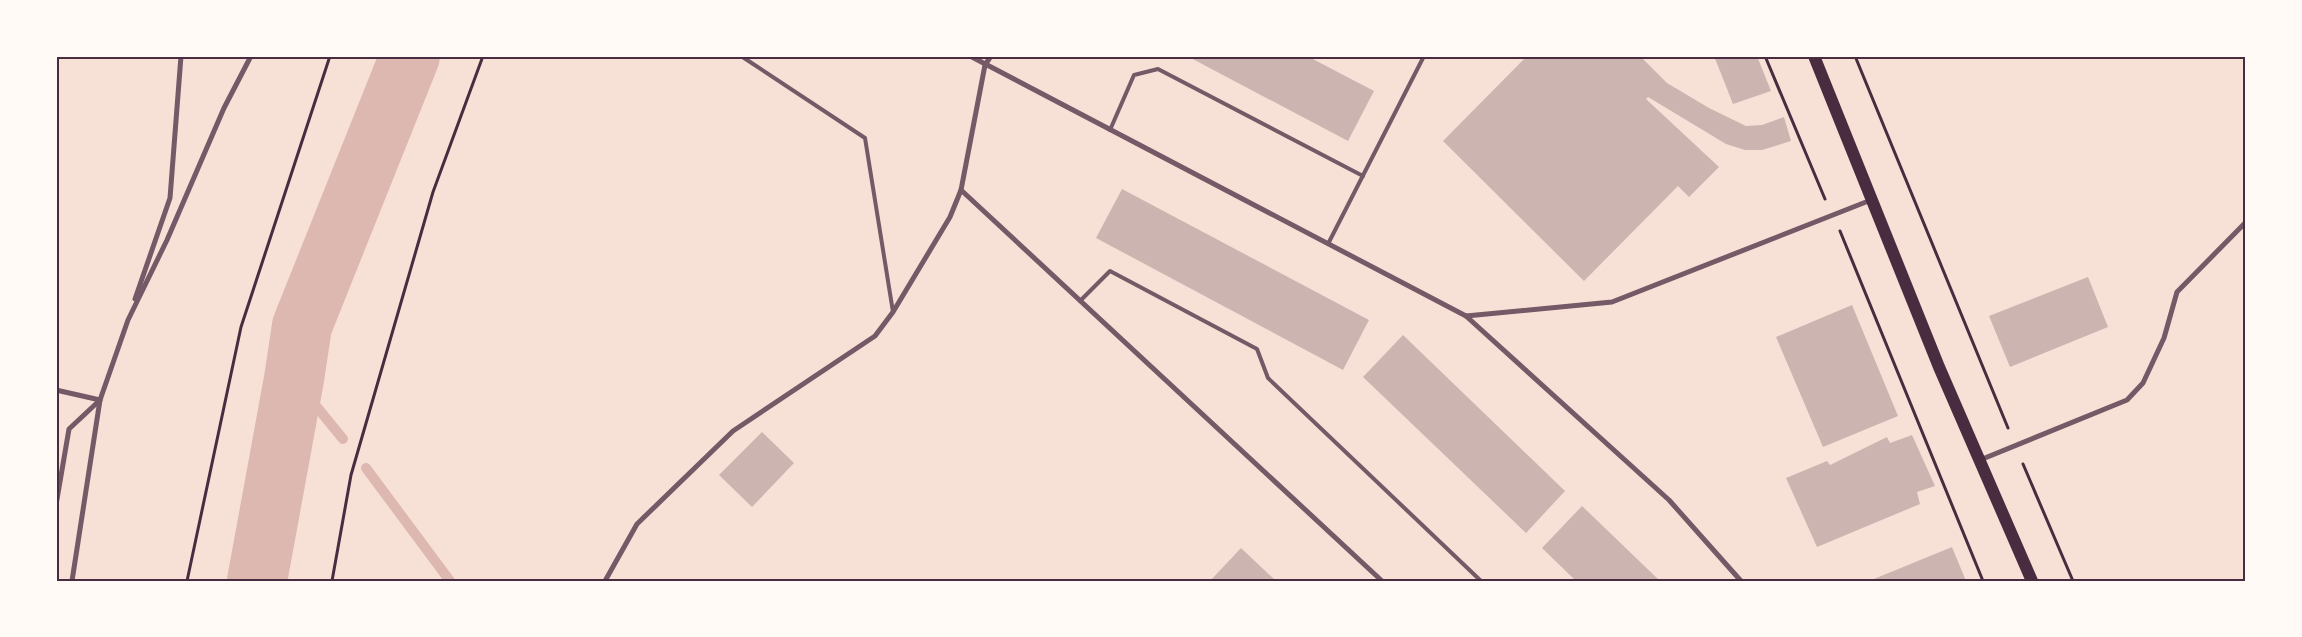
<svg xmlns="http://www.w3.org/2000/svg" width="2302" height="637" font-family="'Work Sans',sans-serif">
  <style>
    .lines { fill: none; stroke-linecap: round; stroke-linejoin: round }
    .stream { stroke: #dcb8b0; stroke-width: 10 }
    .river { stroke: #dcb8b0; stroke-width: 60 }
    .building { fill: #ccb4b1 }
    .path { stroke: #4a2c40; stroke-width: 3 }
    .service { stroke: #755966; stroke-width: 4 }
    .minor { stroke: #755966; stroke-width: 5 }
    .primary { stroke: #4a2c40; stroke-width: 12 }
    .neatline { fill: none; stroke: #4a2c40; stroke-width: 2 }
  </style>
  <rect width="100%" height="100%" fill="#f7e1d7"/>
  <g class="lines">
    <!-- stream -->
    <g class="stream">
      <path d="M294,379l49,60"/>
      <path d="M366,468l84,113"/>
    </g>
    <!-- river -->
    <path class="river" d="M257,581l37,-202 8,-53 108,-270"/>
  </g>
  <!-- building -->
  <g class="building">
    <path d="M1187,56h120l67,35 -26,50z"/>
    <path d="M1527,56h113l27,27 42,25 37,18 16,-1 22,-8 7,24 -29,9h-17l-19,-6 -78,-47 -2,2 73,68 -30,30 -11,-11 -94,95 -141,-140z"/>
    <path d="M1714,56h43l14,35 -38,13z"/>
    <path d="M1122,189l247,131 -26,50 -247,-132z"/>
    <path d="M2088,277l20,50 -98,40 -21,-51z"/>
    <path d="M1852,305l46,111 -75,31 -47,-110z"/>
    <path d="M1403,335l162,156 -39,42 -163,-156z"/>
    <path d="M762,432l32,31 -42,44 -33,-32z"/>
    <path d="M1912,435l23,51 -18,6 3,12 -103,43 -31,-69 41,-17 3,4 57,-28 3,6z"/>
    <path d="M1582,506l78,75h-84l-34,-33z"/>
    <path d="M1952,547l14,34h-97z"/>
    <path d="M1241,548l35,33h-66z"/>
  </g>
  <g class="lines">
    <!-- path -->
    <g class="path">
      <path d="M1765,56l60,143"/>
      <path d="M1855,56l153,372"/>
      <path d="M1840,231l143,350"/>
      <path d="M2023,464l50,117"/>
      <path d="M187,581l54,-254 89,-271"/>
      <path d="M332,581l19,-106 82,-283 50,-136"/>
    </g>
    <!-- service -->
    <g class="service">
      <path d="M741,56l124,82 28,174"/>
      <path d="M1110,130l24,-55 24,-6 205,107"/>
      <path d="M1329,242l95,-186"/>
      <path d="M1080,301l30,-30 147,78 11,29 213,203"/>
    </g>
    <!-- minor -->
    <g class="minor">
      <path d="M970,56l496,260 203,184 72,81"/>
      <path d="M961,190l24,-125 6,-9"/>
      <path d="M135,299l35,-101 11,-142"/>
      <path d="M1466,316l146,-14 259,-102"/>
      <path d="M56,390l44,10"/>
      <path d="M1980,460l147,-60 16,-17 21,-45 13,-46 69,-70"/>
      <path d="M56,505l13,-76 31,-29"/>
      <path d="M72,581l28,-181 28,-80 39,-80 57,-132 27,-52"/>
      <path d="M605,581l32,-57 96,-93 142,-95 18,-24 57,-95 11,-27 421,391"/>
    </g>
    <!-- primary -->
    <path class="primary" d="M1814,56l125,311 93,214"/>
  </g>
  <!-- border -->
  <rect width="2302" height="637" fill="none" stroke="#fffaf5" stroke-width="115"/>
  <rect x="58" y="58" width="2186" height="522" class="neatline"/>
</svg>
